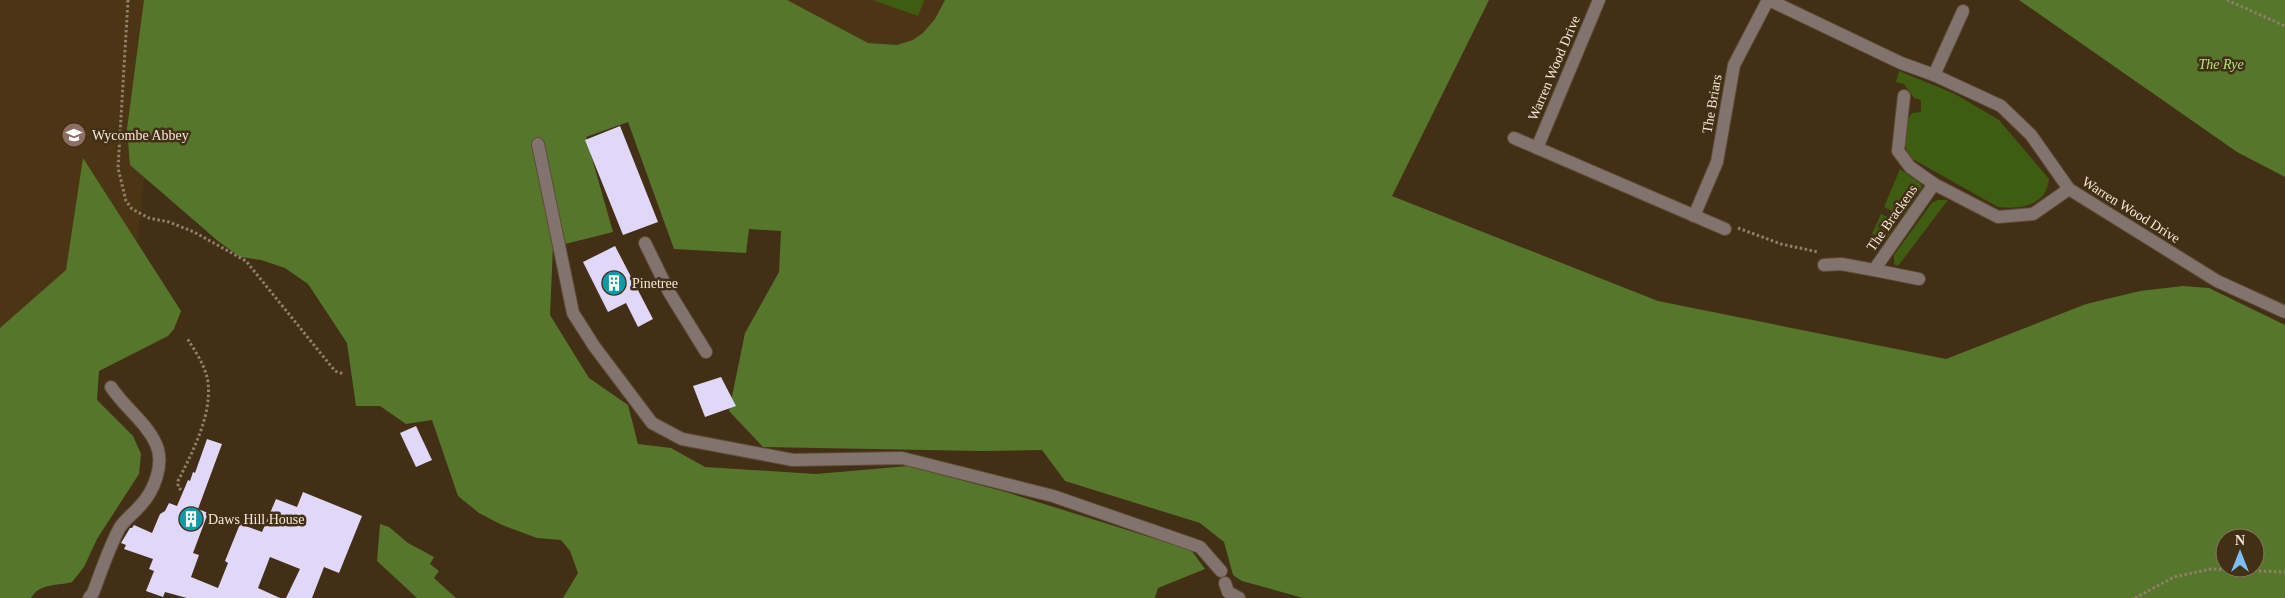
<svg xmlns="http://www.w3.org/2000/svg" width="2285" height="598" font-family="Georgia,serif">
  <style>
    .built { fill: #4c3515 }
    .green { fill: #3f5d11 }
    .forest { fill: #56762b; fill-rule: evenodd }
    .building { fill: #e0d7f9 }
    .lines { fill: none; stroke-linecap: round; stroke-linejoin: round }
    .minor-casing { stroke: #5e4d35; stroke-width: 14 }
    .path { stroke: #8f7f6b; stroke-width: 3; stroke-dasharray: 2.5 2.5; stroke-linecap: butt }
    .minor { stroke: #83736f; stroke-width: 12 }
    .labels { text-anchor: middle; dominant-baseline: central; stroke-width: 5; stroke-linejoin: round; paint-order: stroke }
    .park-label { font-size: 14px; font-style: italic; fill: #b5e57e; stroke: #422f16 }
    .street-label { font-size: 14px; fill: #f4e8da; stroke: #422f16 }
    .poi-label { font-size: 14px; fill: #f4e8da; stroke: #422f16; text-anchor: start }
  </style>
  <rect width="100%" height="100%" fill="#422f16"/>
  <!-- built -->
  <g class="built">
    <path d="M0,0h164l-30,271 -134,85z"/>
    <path d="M724,0h241l-34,78z"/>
  </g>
  <!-- green -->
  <g class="green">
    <path d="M873,0h51l-6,16z"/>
    <path d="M1899,71l56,23 44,26 50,59c-2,26 -28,31 -51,28l-87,-49c-9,-13 -9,-32 1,-45l9,-1v-12l-7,-2 -10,-14 -8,-2z"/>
    <path d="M1900,169l20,14 2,4 -18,27h-6l-14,-7z"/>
    <path d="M1937,200h11l-50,66 -4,-2v-9l37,-51z"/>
    <path d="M1881,214l14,7 1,3 -9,14 -15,-4z"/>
  </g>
  <!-- forest -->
  <g class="forest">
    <path d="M144,0h643l81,43 29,2 16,-5 10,-7 12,-14 10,-19h544l-97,196 266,105 288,58 140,-55 54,-13 43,-5 26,2 76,37v273h-982l-61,-17 -9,-6 -9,-33 -24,-19 -135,-42 -23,-31 -61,1 -218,-4 -34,-36 16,-78 34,-61 2,-41 -32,-2 -3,24 -72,-4 -46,-127 -42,15 27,95 -60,15 -3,68 39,63 39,27 10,39 33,4 34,19 111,7 92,-8 98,26 185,58 14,19 -47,19 -3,10h-592l15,-25 -8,-22 -9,-11 -24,-2 -35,-13 -23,-12 -21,-17 -26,-76 -26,4 -26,-18h-24l-9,-63 -39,-59 -23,-16 -24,-8 -21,-3 -22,-16 -88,-76 -3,-36zM2225,538h30v30h-30z"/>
    <path d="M2019,0h266v177l-48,-25z"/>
    <path d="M83,158l98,153 -7,18 -6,7 -69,35 -2,29 36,36 8,18 -2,20 -42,65 -13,28 -12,15c-14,4 -33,1 -41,16h-31v-270l66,-58z"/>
    <path d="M380,524l9,3 19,16 26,14 -4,7 9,7 -5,7 22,20h-39l-40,-37z"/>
  </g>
  <!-- building -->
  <g class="building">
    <path d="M620,126l38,96 -35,13 -38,-95z"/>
    <path d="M615,246l38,73 -15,8 -12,-24 -18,9 -25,-50z"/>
    <path d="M721,377l15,29 -31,11 -12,-31z"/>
    <path d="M416,426l16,34 -16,7 -16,-34z"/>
    <path d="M207,439l15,5 -24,65 10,4 -15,40 6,2 -8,22 27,11 10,-25 -3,-2 15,-37 22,8 14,-33 21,8 6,-15 59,24 -23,57 -15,-6 -12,31h-26l14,-29 -30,-12 -12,31 22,10h-93l-22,-6 -2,5 -17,-6 8,-20 -5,-2 4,-10 -29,-10 2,-4 -5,-2 9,-15h2l2,-3 18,8 8,-19 5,-3 4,-8 8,3 11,-26 2,1 3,-9 2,1z"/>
  </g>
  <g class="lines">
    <defs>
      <g id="minor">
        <path d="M1769,0l132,63 33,12 67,31 30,29 38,54 148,92 68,31"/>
        <path d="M1934,75l29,-64"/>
        <path d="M1904,96l-6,55 12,16 24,17"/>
        <path d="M1514,138l211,91"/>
        <path d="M538,144l35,169 21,33 58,77 30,16 111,21 109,-2 151,38 147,51 21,24"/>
        <path d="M1537,148l62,-148"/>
        <path d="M1694,216l23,-54 17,-97 34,-65"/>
        <path d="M645,243l24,49 37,60"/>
        <path d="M1824,265l17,-1 33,6"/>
        <path d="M1919,279l-45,-9 60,-86 64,33 35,-3 36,-25"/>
        <path d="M1225,583l3,9 11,6"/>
        <path d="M89,598l4,-5c8,-21 15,-43 26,-64 4,-8 14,-15 20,-22 15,-15 26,-43 17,-63 -10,-22 -32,-37 -45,-57"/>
      </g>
    </defs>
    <!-- minor casing -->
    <use href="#minor" class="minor-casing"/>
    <!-- path -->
    <g class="path">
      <path d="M128,0l-10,168 8,33 6,8 17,9 20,4 25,10 52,29 89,110 9,3"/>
      <path d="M2227,0l58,26"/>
      <path d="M1738,228l43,16 37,8"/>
      <path d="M181,490l-3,-3v-6c14,-28 34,-66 30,-98 -2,-17 -13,-32 -21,-45"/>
      <path d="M2135,598l39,-21 37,-8 74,3"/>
    </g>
    <!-- minor -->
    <use href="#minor" class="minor"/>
  </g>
  <!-- icons -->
  <defs>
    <symbol id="school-disc" viewBox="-11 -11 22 22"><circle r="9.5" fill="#8d6e63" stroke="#422f16"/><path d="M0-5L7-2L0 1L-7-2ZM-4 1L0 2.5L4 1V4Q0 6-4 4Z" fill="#fff"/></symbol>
    <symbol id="building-disc" viewBox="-11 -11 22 22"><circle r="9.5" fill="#0f9aa8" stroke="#422f16"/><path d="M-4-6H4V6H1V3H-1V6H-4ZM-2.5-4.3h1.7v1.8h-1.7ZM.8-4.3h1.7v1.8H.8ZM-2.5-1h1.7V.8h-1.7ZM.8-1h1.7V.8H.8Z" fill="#fff"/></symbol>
  </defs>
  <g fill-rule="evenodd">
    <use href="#school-disc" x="60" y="121" width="28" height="28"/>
    <use href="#building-disc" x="600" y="269" width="28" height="28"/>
    <use href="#building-disc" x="177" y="505" width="28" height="28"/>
  </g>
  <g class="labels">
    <!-- park labels -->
    <g class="park-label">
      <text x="2221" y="64">The Rye</text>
    </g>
    <!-- street labels -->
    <g class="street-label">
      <text transform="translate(1554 68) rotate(-67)">Warren Wood Drive</text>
      <text transform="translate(1712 104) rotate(-80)">The Briars</text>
      <text transform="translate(2131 210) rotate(32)">Warren Wood Drive</text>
      <text transform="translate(1892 218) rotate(-55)">The Brackens</text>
    </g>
    <!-- poi labels -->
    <g class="poi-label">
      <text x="92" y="135">Wycombe Abbey</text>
      <text x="632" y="283">Pinetree</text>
      <text x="208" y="519">Daws Hill House</text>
    </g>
  </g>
  <!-- north arrow -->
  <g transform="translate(2240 553)"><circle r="24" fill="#422f16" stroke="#897964"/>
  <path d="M0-4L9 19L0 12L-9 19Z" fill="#7dbef9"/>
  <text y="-8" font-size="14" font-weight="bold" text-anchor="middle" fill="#f4e8da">N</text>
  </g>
</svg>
